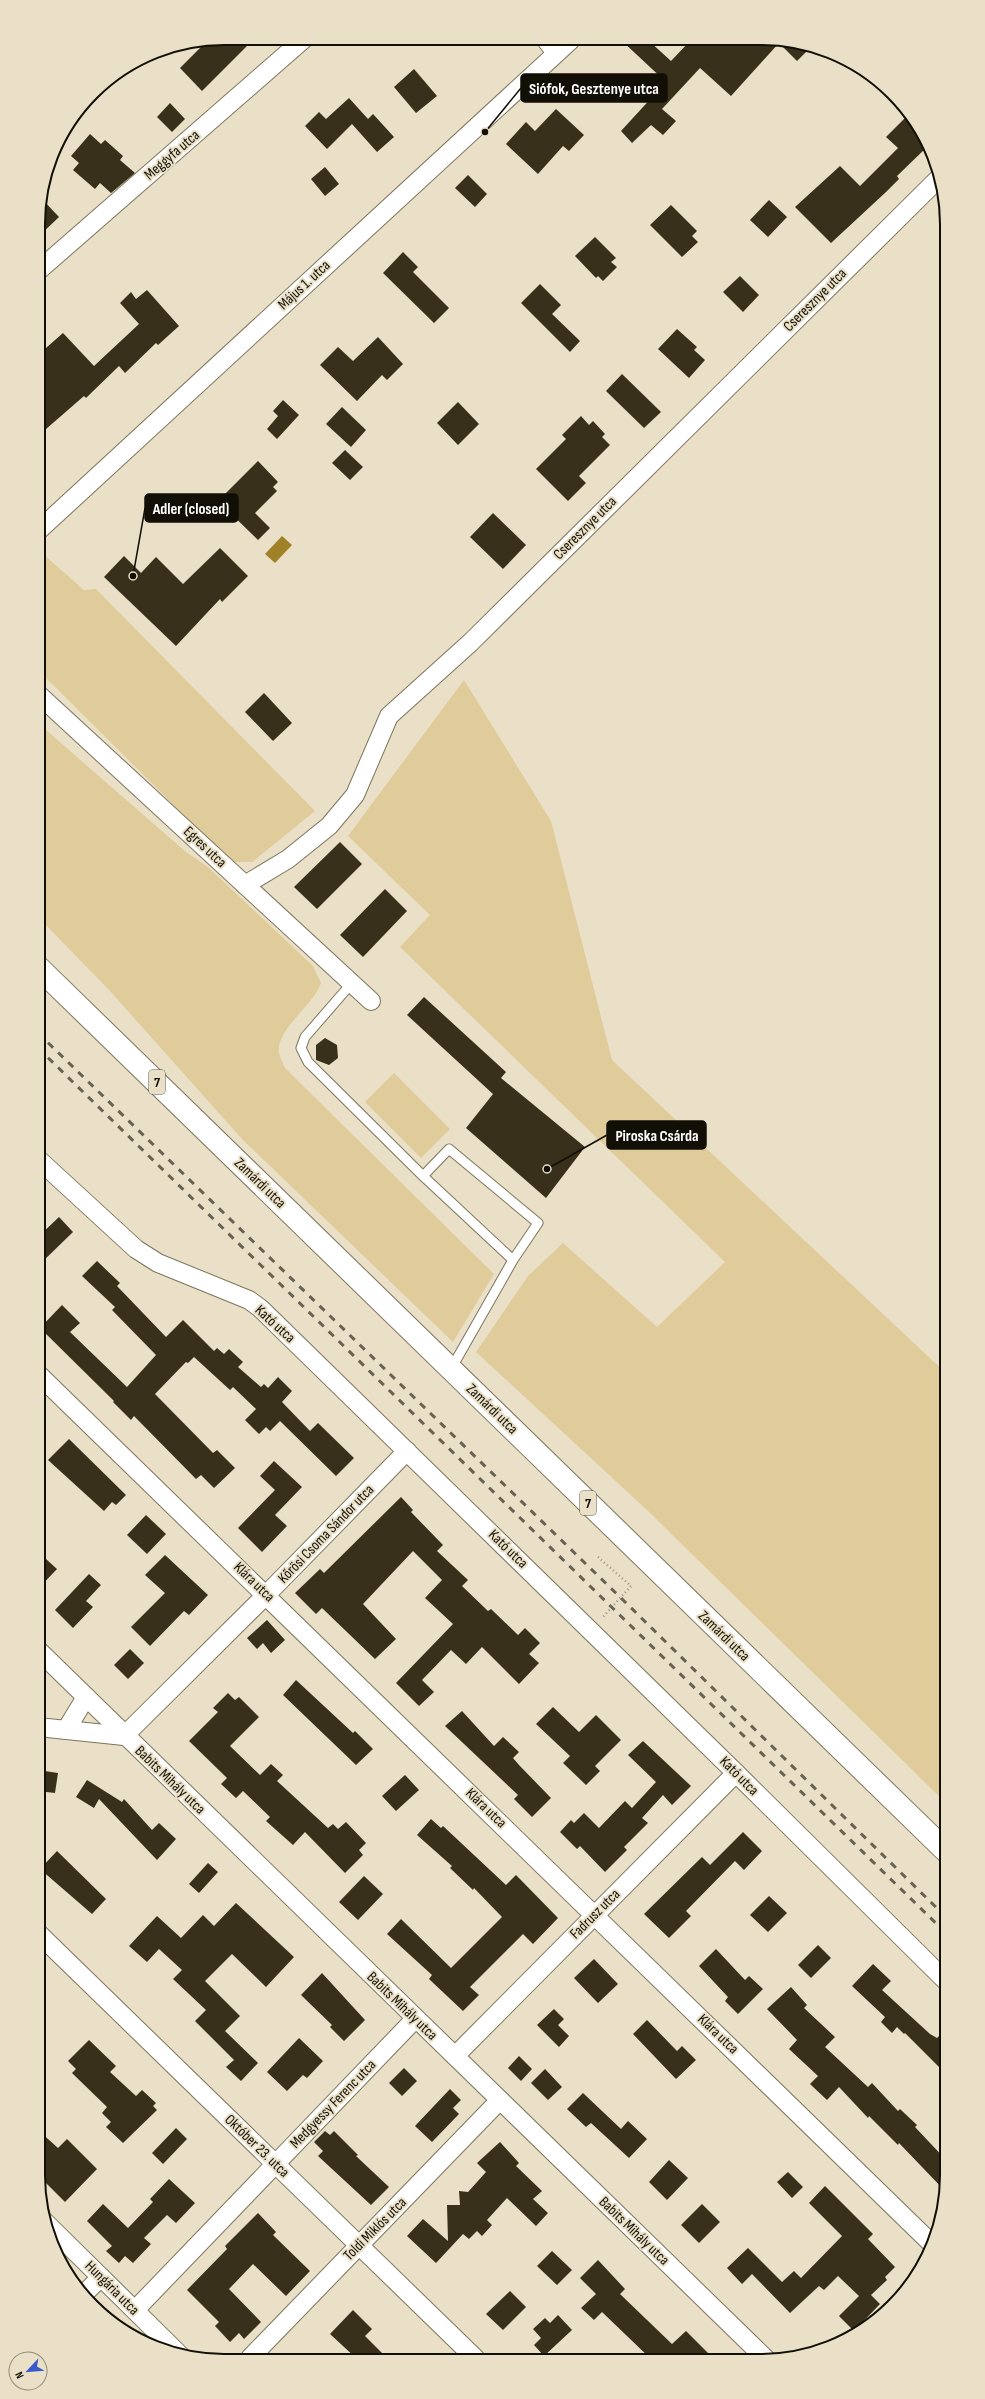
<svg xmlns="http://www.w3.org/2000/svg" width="985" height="2399" font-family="'Sofia Sans Condensed',sans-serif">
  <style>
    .green { fill: #e0cc9b }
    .water { fill: #a18127 }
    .building { fill: #38301b }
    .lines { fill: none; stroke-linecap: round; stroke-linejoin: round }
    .lane-casing { stroke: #7d745d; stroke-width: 11 }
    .street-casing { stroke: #7d745d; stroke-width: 20 }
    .primary-casing { stroke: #7d745d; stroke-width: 24 }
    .path { stroke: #9b9481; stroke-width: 2.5; stroke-dasharray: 1 3; stroke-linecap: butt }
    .lane { stroke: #fff; stroke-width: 9 }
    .street { stroke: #fff; stroke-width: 18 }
    .primary { stroke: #fff; stroke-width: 22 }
    .rail { stroke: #676252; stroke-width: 3; stroke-dasharray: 7 7; stroke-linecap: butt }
    .labels { text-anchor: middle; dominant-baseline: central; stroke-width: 4; stroke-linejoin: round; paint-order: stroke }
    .shield { fill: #eae0c7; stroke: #534e40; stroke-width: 1 }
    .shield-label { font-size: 14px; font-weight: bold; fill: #120f06 }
    .street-label { font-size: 15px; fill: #120f06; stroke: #eae0c7 }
    .rim { fill: none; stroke: #120f06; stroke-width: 2 }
    .leader { fill: none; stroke: #120f06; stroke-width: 1.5 }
    .callout-dot { fill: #120f06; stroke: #eae0c7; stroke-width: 1.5 }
    .callout { fill: #120f06; stroke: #120f06; stroke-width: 1.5 }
    .callout-label { font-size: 16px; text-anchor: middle; font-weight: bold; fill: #fff }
  </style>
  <rect width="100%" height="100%" fill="#eae0c7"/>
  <!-- green -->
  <g class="green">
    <path d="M43,554l41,36 12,-1 219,222 -63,51h-21l-193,-192v-112z"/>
    <path d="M464,680l87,141 61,239 335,314v430l-299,-293 -172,-159 52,-76 35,-33 94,84 68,-65 -325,-315 30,-32 -82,-79z"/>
    <path d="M38,723l148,129 22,15 105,99 8,17c-7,22 -46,47 -42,70 1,5 4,10 6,15l209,206 -41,68 -210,-202 -134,-150 -71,-73z"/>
    <path d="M394,1073l56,56 -29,29 -56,-56z"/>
  </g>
  <!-- water -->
  <path class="water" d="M282,536l10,9 -17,18 -10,-9z"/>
  <!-- building -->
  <g class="building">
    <path d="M224,38h31l-53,53 -22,-23 27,-27z"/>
    <path d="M621,40l28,1 22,20 19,-20 107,1 10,9 -10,10 -18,-18 -48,53 -31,-28 -38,41 14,12 -13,14 -12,-10 -19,18 -11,-12 45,-49z"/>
    <path d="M414,69l23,27 -21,17 -22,-26z"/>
    <path d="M349,98l19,21 5,-5 21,23 -17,15 -25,-28 -25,25 -22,-23 14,-14 7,7z"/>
    <path d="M170,103l15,16 -13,13 -15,-15z"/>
    <path d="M556,109l28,26 -15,16 -6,-5 -25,28 -32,-30 20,-22 9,9z"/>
    <path d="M909,114l13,17 6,15 -31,30 2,3 -13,13 -55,51 -36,-36 45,-41 20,20 38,-38 -12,-11z"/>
    <path d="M90,134l11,10 4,-4 18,16 -3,4 15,13 -24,20 -11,-10 -5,6 -22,-19 6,-7 -8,-7z"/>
    <path d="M325,167l14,17 -14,12 -14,-17z"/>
    <path d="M468,175l19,19 -12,13 -20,-19z"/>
    <path d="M42,199l17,18 -21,20v-25z"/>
    <path d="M769,200l18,17 -19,20 -18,-17z"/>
    <path d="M671,205l26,26 -5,5 6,6 -16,15 -32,-32z"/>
    <path d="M595,237l21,21 -5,4 6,5 -14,14 -5,-5 -2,2 -21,-22z"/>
    <path d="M403,252l15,15 -5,5 36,36 -15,15 -51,-50z"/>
    <path d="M740,276l19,19 -16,17 -20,-20z"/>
    <path d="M540,284l21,21 -9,9 28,27 -10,11 -49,-49z"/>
    <path d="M147,290l32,36 -21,19 -2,-2 -31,30 -6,-7 -33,32 -2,-2 -46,40v-81l25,-22 31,33 45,-42 -19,-21 11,-11 5,7z"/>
    <path d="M677,329l20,18 -3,3 11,10 -16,18 -31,-29z"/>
    <path d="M378,337l25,27 -16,16 -5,-5 -25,26 -37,-36 18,-18 15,14z"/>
    <path d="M622,374l39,38 -17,16 -38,-37z"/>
    <path d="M283,400l16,15 -22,24 -10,-10 11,-13 -5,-5z"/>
    <path d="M458,402l21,22 -21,21 -21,-22z"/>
    <path d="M342,407l24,23 -15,17 -25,-23z"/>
    <path d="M581,416l8,9 4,-4 12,13 -3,3 8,8 -31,31 7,7 -18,18 -32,-32 30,-30 -4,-4z"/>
    <path d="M345,450l18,17 -13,13 -18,-17z"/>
    <path d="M258,461l20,21 -5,5 4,4 -22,22 15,15 -12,12 -40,-39z"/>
    <path d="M493,513l33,32 -23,24 -33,-32z"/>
    <path d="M220,548l28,28 -26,26 -2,-3 -44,47 -72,-69 20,-21 17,17 15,-16 27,27z"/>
    <path d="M264,693l28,30 -19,18 -28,-29z"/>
    <path d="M340,842l22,22 -45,45 -23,-22z"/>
    <path d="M385,889l22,22 -44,46 -23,-22z"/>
    <path d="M424,997l82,75 -5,6 84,69 -39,51 -80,-70 27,-34 -86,-79z"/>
    <path d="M325,1038l12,7 1,13 -9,7 -13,-5v-15z"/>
    <path d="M59,1217l14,15 -35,34v-29z"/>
    <path d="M97,1261l23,22 -3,3 49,51 17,-17 31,31 3,-3 7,6 5,-5 14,13 -5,5 23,20 3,-3 4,4 10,-11 14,14 -10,11 28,29 8,-8 36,35 -18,18 -56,-55 -10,10 -4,-4 -7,7 -14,-14 11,-11 -23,-22 -3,3 -36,-33 -6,6 -2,-1 -31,32 58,59 4,-3 18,18 -21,20 -13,-13 -5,4 -62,-63 -3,4 -18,-18 1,-1 -74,-73 22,-23 18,18 -10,9 57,55 29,-32 -44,-45 3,-3 -33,-31z"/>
    <path d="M69,1439l57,56 -10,10 -4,-3 -8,9 -56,-51z"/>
    <path d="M274,1461l28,26 -27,28 12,11 -25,26 -24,-24 37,-38 -15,-14z"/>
    <path d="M401,1497l12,13 -2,2 32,33 -6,6 31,29 -6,6 26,25 3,-2 27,26 7,-7 15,15 -11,11 10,9 -20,21 -37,-37 -16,17 -15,-14 -29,30 12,12 -15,14 -23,-23 57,-59 -28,-26 17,-18 -29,-29 -50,53 33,35 -21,20 -53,-51 -6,6 -21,-21 25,-24 4,4z"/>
    <path d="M146,1515l20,19 -19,20 -20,-19z"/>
    <path d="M165,1555l43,40 -19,20 -5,-4 -34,35 -19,-19 34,-34 -20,-18z"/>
    <path d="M46,1559l11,10 -19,20v-22z"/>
    <path d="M89,1574l12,11 -15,16 7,6 -20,21 -18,-18z"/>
    <path d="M267,1620l18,20 -14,13 -8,-10 -6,6 -10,-11z"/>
    <path d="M130,1649l14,14 -16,16 -14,-14z"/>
    <path d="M296,1680l57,53 2,-2 18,18 -17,16 -73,-70z"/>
    <path d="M228,1693l7,7 4,-3 20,20 -29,29 30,29 11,-11 12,11 -6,6 51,47 5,-4 5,5 8,-7 20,21 -7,7 4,5 -18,18 -40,-41 -12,13 -27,-24 4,-4 -27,-26 -7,7 -15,-14 6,-6 -38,-37 29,-29 -5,-4z"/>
    <path d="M553,1707l26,25 17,-17 25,25 -26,26 5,5 -14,14 -23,-22 7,-7 -34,-32z"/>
    <path d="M462,1711l32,35 9,-9 16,15 -6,6 6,7 32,33 -19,19 -18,-18 4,-4 -73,-69z"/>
    <path d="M643,1741l48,45 -19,19 -9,-10 -21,23 6,5 -24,24 3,3 -22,22 -25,-26 -3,3 -17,-17 11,-12 3,3 10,-10 15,15 26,-27 7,7 24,-26 -28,-27z"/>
    <path d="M38,1770l20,3 -3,20 -17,-2z"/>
    <path d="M405,1775l14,15 -23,21 -14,-15z"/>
    <path d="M87,1780l35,22 2,-3 28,31 7,-7 17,16 -19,21 -58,-61 -5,9 -18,-11z"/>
    <path d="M431,1819l10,9 2,-2 63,59 10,-10 42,43 -25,26 -10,-10 -53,53 9,8 -16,16 -34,-32 3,-4 -45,-41 14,-15 50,49 51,-51 -28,-29 -1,2 -23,-22 2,-2 -35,-31z"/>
    <path d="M743,1832l19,19 -18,19 -9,-9 -49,50 5,5 -22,22 -25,-24 58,-57 8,8z"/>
    <path d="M57,1851l49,48 -14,15 -52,-45z"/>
    <path d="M208,1863l10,9 -19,21 -10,-9z"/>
    <path d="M364,1876l19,18 -25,26 -19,-18z"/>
    <path d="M769,1896l18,17 -19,19 -18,-17z"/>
    <path d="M236,1903l58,54 -28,30 -34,-33 -27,27 35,35 -15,15 33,32 -17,18 -15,-14 8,-7 -39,-39 11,-11 -33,-31 9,-9 -23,-21 -12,13 -18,-16 28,-30 24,22 22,-23 11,11z"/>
    <path d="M818,1945l13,13 -20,20 -13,-13z"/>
    <path d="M716,1949l29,31 4,-4 14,13 -25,25 -13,-13 3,-4 -29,-31z"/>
    <path d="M594,1959l24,25 -20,19 -24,-25z"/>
    <path d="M873,1964l18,17 -9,9 48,44 7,4 10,-10v47l-42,-42 -1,1 -7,-7 -5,6 -11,-11 4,-5 -33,-31z"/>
    <path d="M322,1973l43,47 -21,21 -14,-14 2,-2 -31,-30z"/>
    <path d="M791,1987l16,18 -3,3 31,29 -10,10 43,40 4,-4 26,28 2,-2 17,16 -2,2 32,34 -1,31 -47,-49 -1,2 -29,-29 -1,2 -29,-31 -12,13 -17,-16 8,-8 -29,-27 8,-9 -30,-31z"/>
    <path d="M554,2009l10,10 -6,6 11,11 -10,11 -22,-22z"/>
    <path d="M647,2020l30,31 5,-5 14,14 -20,19 -43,-45z"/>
    <path d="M299,2038l24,23 -16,17 -4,-3 -16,16 -20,-19z"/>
    <path d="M89,2040l27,26 -6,6 26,24 6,-6 14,13 -3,3 4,4 -34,33 -17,-16 5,-5 -9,-9 5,-6 -35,-34 4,-4 -8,-8z"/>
    <path d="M519,2056l13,13 -11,12 -13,-13z"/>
    <path d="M404,2068l13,13 -15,15 -13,-13z"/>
    <path d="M545,2069l17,18 -14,13 -17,-17z"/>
    <path d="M450,2089l11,11 -8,8 6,6 -27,28 -17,-16z"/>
    <path d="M583,2093l38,36 7,-8 19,18 -18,19 -38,-35 -5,4 -19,-18z"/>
    <path d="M176,2128l11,11 -24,25 -11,-11z"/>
    <path d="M38,2130l20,18 9,-9 30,30 -32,33 -27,-27z"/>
    <path d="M325,2131l5,4 4,-4 24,24 -2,1 33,31 -18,18 -53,-49 5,-5 -9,-9z"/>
    <path d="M500,2142l19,21 -3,3 26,25 -9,8 15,14 -12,13 -29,-28 -20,22 5,5 -10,11 -5,-5 -8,8 -6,-5 -27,29 -29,-27 16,-17 25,22 -1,-36h13l-1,-14 9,1 18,-20 -9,-9z"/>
    <path d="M669,2160l19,18 -21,22 -18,-18z"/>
    <path d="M788,2172l15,15 -11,11 -15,-16z"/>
    <path d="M169,2179l26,24 -19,20 -9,-8 -23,23 7,6 -18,19 -8,-7 -6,7 -13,-12 6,-5 -25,-25 16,-17 25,24 25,-26 -3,-3z"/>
    <path d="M825,2186l48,48 -5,5 27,28 -10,10 2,3 -16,15 9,9 -26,27 -15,-15 20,-20 -21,-20 -14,14 -5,-4 -29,27 -38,-39 -10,10 -15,-16 21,-20 34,34 12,-11 7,7 41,-42 -33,-33z"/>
    <path d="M702,2204l18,18 -21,21 -18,-18z"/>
    <path d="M258,2213l18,19 -3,3 37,36 -24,25 -33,-32 -24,25 32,33 -17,17 -5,-6 -9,9 -15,-16 4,-4 -32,-32 40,-41 -2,-3z"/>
    <path d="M552,2251l20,19 -15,15 -20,-19z"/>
    <path d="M598,2260l27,29 -5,5 52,50 14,-13 30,30 -64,-1 -50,-48 -8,8 -13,-12 15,-14 -16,-16z"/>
    <path d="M510,2291l16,16 -23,23 -17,-16z"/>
    <path d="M353,2310l19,19 -7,7 23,23h-31l-27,-25z"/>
    <path d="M558,2315l14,15 -28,26 -10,-11 7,-7 -8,-9 12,-11 5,5z"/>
  </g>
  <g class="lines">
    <defs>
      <g id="lane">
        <path d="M351,984l-46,53 -4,11 7,14 115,114"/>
        <path d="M451,1369l62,-109 25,-37 -89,-74 -26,27 90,84"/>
      </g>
      <g id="street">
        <path d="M546,40l10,13"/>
        <path d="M38,271l267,-233"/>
        <path d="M38,531l533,-491"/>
        <path d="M38,694l333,307"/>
        <path d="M245,885l43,-26 41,-33 26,-31 34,-79 81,-73 471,-467"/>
        <path d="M38,1159l98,90 22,14 91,37 11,8 476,465 211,209"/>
        <path d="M38,1374l894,870"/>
        <path d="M38,1650l729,710"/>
        <path d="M38,1727l86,9 143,-142 140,-143"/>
        <path d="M66,1730l20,-33"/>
        <path d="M38,1933l438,426"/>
        <path d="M455,2056l281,-283"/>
        <path d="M44,2221l136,134"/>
        <path d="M84,2294l17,-17"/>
        <path d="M135,2310l280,-291"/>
        <path d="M250,2358l250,-258"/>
      </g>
      <path id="primary" d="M38,967l909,885"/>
    </defs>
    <!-- lane casing -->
    <use href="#lane" class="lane-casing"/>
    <!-- street casing -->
    <use href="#street" class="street-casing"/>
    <!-- primary casing -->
    <use href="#primary" class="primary-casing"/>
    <!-- path -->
    <path class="path" d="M598,1557l33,29 -28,31"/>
    <!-- lane -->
    <use href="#lane" class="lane"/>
    <!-- street -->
    <use href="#street" class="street"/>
    <!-- primary -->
    <use href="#primary" class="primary"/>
    <!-- rail -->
    <g class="rail">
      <path d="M38,1033l582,564 327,321"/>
      <path d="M38,1048l909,886"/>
    </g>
  </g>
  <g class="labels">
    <!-- shield labels -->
    <g class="shield">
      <rect x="149" y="1070" width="16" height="24" rx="3"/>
      <rect x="580" y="1491" width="16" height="24" rx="3"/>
    </g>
    <g class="shield-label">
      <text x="157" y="1082">7</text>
      <text x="588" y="1503">7</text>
    </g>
    <!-- street labels -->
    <g class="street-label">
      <text transform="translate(172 155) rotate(-41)">Meggyfa utca</text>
      <text transform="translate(304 285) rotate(-43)">Május 1. utca</text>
      <text transform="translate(815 300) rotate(-45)">Cseresznye utca</text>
      <text transform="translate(585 528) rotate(-45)">Cseresznye utca</text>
      <text transform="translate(205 847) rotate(43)">Egres utca</text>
      <text transform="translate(260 1183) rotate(44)">Zamárdi utca</text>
      <text transform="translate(275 1324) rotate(42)">Kató utca</text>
      <text transform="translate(492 1409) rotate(44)">Zamárdi utca</text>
      <text transform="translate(326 1534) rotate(-46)">Kőrösi Csoma Sándor utca</text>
      <text transform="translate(508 1549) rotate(44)">Kató utca</text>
      <text transform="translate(254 1582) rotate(44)">Klára utca</text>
      <text transform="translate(724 1636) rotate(44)">Zamárdi utca</text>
      <text transform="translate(739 1776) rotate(45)">Kató utca</text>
      <text transform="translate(170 1780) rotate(44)">Babits Mihály utca</text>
      <text transform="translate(486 1808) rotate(44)">Klára utca</text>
      <text transform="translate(595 1914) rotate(-45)">Fadrusz utca</text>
      <text transform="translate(402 2006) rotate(44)">Babits Mihály utca</text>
      <text transform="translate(718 2034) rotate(44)">Klára utca</text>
      <text transform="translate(333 2104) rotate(-46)">Medgyessy Ferenc utca</text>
      <text transform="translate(257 2146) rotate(44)">Október 23. utca</text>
      <text transform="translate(375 2229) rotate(-45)">Toldi Miklós utca</text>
      <text transform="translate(634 2231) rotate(44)">Babits Mihály utca</text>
      <text transform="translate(112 2288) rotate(45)">Hungária utca</text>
    </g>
  </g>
  <!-- crop -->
  <path d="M0 0H985V2399H0ZM224 45H761A179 179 0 0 1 940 224V2175A179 179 0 0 1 761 2354H224A179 179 0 0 1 45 2175V224A179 179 0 0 1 224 45Z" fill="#eae0c7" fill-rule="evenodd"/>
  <path class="rim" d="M224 45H761A179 179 0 0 1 940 224V2175A179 179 0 0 1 761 2354H224A179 179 0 0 1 45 2175V224A179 179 0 0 1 224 45Z"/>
  <!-- callouts -->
  <path class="leader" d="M485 132L521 88M133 576L145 508M547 1169L607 1135"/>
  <g class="callout-dot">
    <circle cx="485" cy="132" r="4"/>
    <circle cx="133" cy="576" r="4"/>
    <circle cx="547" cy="1169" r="4"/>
  </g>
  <g class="callout">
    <rect x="521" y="74" width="146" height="28" rx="4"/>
    <rect x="145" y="494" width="93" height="28" rx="4"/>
    <rect x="607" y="1121" width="99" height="28" rx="4"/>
  </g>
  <g class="callout-label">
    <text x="594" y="94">Siófok, Gesztenye utca</text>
    <text x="191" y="514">Adler (closed)</text>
    <text x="657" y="1141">Piroska Csárda</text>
  </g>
  <!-- north arrow -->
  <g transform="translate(28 2371) rotate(244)"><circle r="19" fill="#eae0c7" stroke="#948c7a"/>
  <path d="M0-3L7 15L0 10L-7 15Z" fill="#3a58ca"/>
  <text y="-6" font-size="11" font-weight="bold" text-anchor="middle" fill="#120f06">N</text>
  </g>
</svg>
